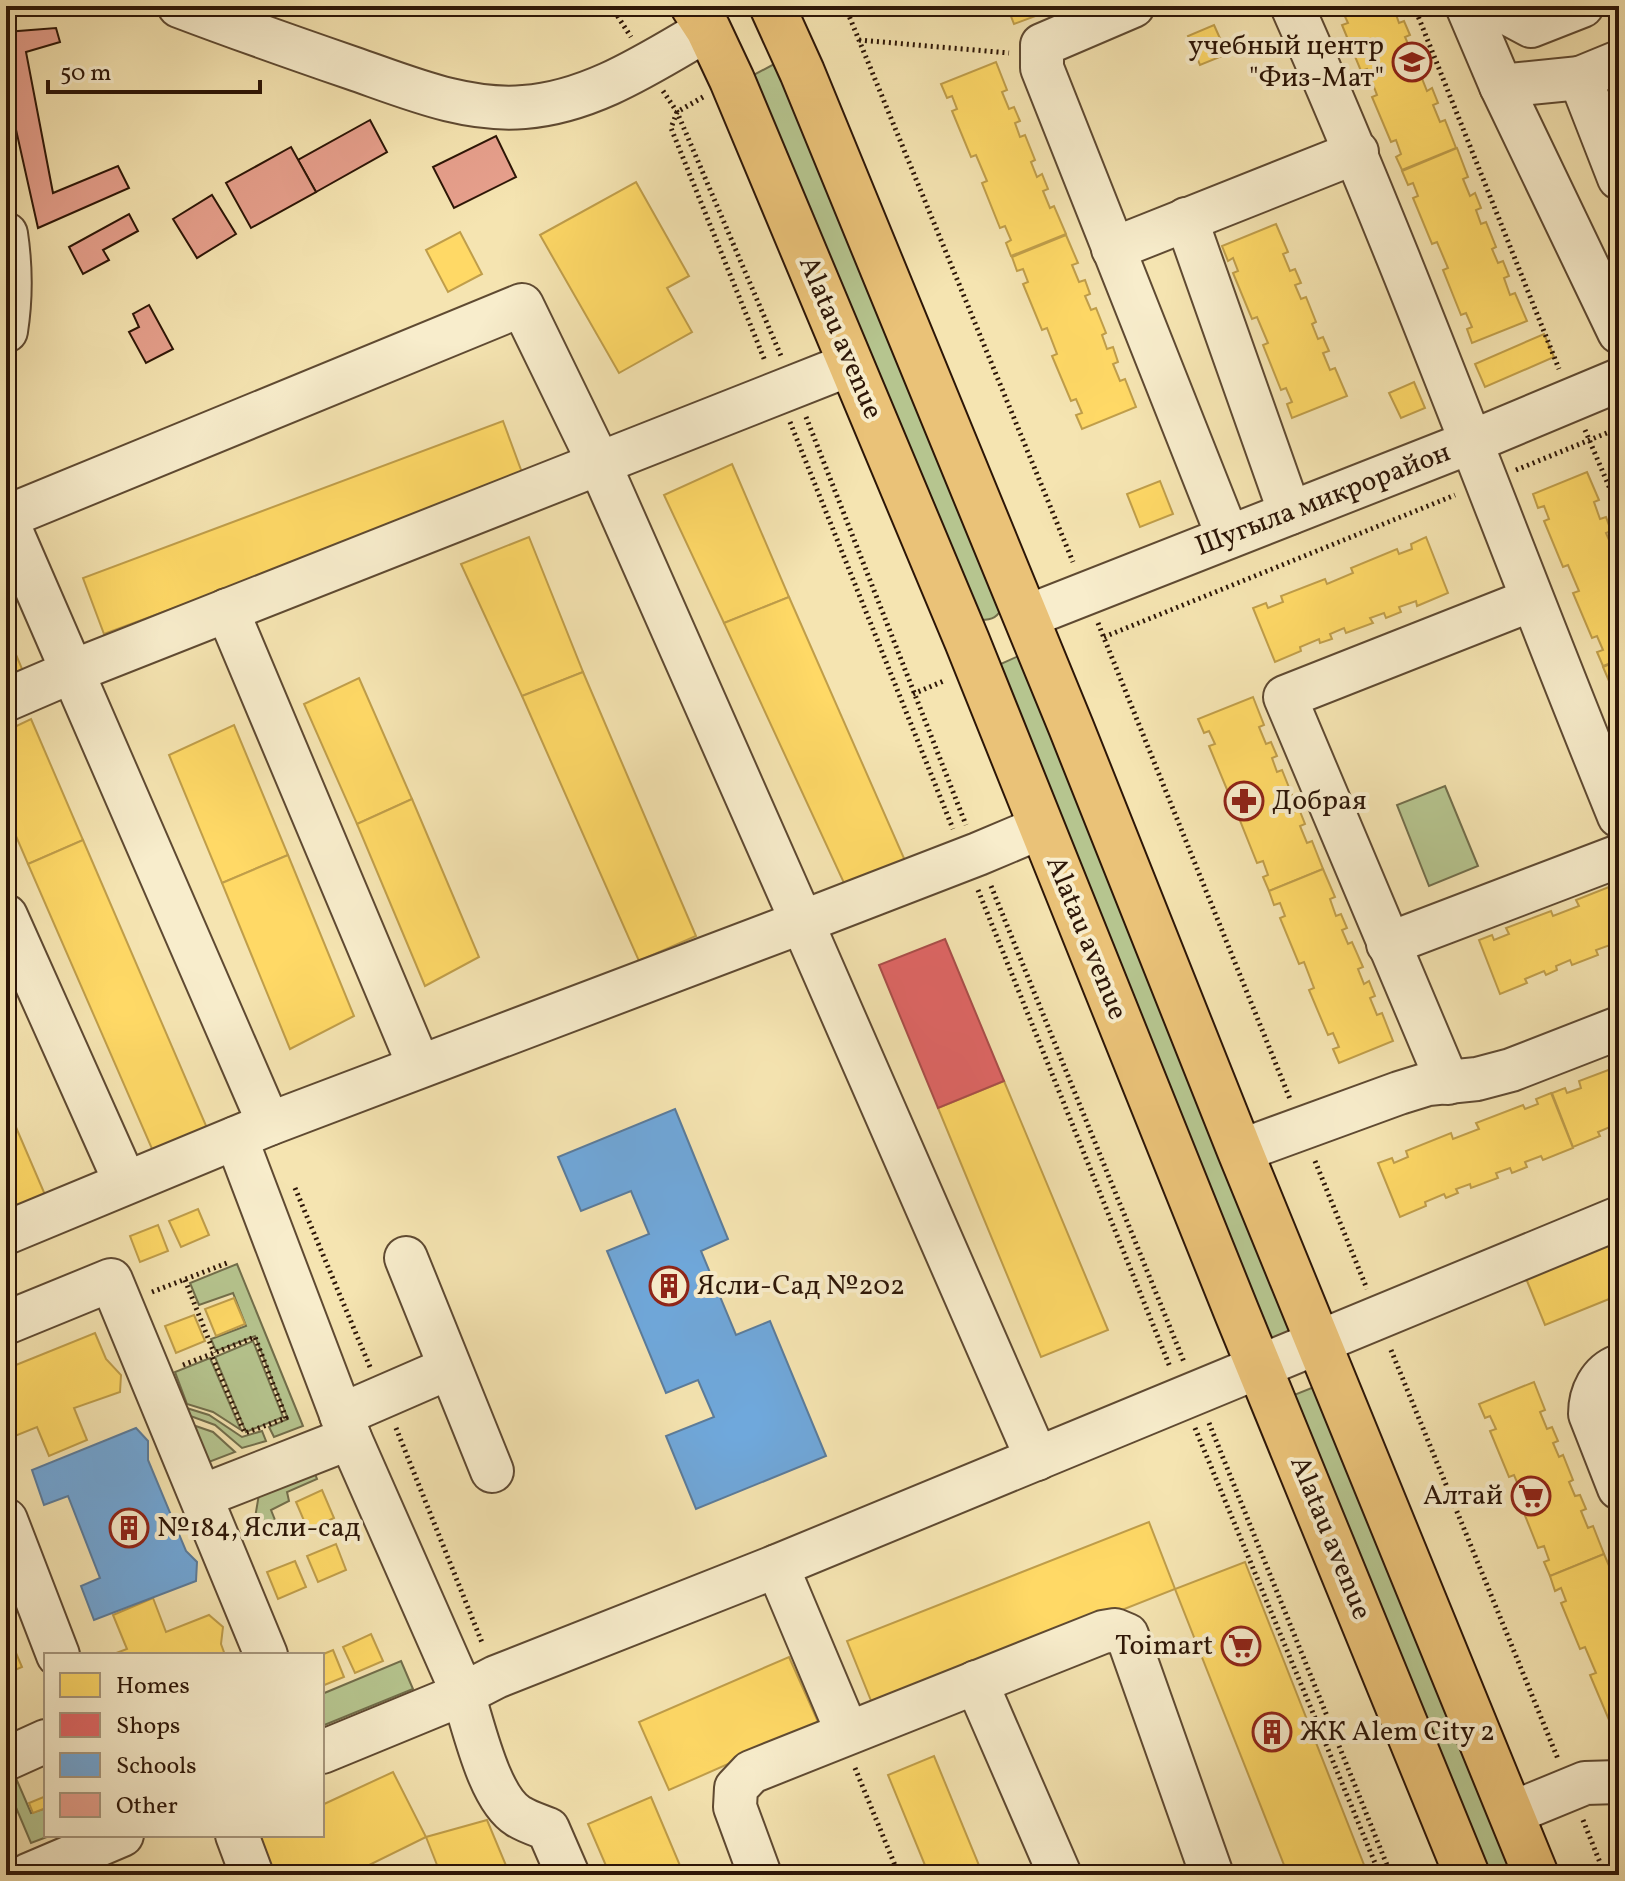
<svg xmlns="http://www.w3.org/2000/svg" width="1625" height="1881" font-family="Vollkorn,serif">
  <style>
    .green { fill: #b6c58f; stroke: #726e4b; stroke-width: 2 }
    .homes { fill: #ffd966; stroke: #c09e4a; stroke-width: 2 }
    .shops { fill: #e06666; stroke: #aa4e4a; stroke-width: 2 }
    .schools { fill: #6fa8dc; stroke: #5b7c9c; stroke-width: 2 }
    .building { fill: #e7a08d; stroke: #2d1607; stroke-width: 2 }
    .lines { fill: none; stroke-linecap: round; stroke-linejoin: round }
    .minor-casing { stroke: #5f4a32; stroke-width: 46 }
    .major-casing { stroke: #2d1607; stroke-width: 48 }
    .path { stroke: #2d1607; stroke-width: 5; stroke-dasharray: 2 4; stroke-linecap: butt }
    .minor { stroke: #f8edcc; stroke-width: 42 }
    .major { stroke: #eac278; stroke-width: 44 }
    .labels { text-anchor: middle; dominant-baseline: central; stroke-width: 8; stroke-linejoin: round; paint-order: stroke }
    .poi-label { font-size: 28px; fill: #2d1607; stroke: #f8edcc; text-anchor: start }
    .street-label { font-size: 28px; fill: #2d1607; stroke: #f8edcc }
  </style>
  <rect width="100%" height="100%" fill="#f5e4b1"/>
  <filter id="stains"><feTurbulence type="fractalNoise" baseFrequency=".0025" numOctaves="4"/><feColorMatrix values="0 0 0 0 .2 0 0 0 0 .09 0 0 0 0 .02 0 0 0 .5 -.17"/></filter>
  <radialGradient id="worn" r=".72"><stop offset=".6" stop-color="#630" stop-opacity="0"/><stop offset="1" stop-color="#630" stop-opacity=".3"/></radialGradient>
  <!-- green -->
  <g class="green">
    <path d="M778,62l224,544c-3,11 -10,14 -21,14l-233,-542z"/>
    <path d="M1023,654l274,679 -26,11 -277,-677z"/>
    <path d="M1445,786l33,80 -49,20 -32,-81z"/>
    <path d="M237,1264l66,162 -29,11 -5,-10 19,-8 -33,-83 -39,15 -5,-12 35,-13 -13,-33 -34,12 -9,-22z"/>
    <path d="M253,1341l30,76 -37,15 -31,-75z"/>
    <path d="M210,1358l31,72 -28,-18 -26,-8 -12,-32z"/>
    <path d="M1319,1385l201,490h-37l-194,-478z"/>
    <path d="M177,1405l32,10 33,22 20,-6 4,10 -24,7 -27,-23 -33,-12z"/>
    <path d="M184,1422l29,10 22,20 -34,13z"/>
    <path d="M310,1461l7,18 -30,13 2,9 -18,9 6,15 -31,13 9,-20 4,-24z"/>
    <path d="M401,1661l12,28 -91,37v-32z"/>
    <path d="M12,1769l19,44 15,-5v27h6l-21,8 -25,-59v-13z"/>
  </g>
  <!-- homes -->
  <g class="homes">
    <path d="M1007,6h41l-9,4 2,4 -27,10z"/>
    <path d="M1335,6h58l6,17 5,-2 6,14 -5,2 6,14 4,-2 10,25 -4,2 6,15 5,-3 6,15 -5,2 7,17 5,-2 11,28 -54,22 -6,-13 5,-3 -5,-14 -5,2 -19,-45 5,-2 -10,-26 -6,2 -19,-46 6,-2 -6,-13 -5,2z"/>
    <path d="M1214,25l13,29 -27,11 -12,-29z"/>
    <path d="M996,62l11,28 -5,2 7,17 5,-2 6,14 -5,2 5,14 5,-2 10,25 -4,2 6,15 5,-3 6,15 -5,2 7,17 4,-2 12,28 -55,22 -5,-13 5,-3 -6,-14 -5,2 -18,-45 5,-2 -11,-26 -5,2 -19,-46 5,-2 -5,-13 -5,2 -6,-14z"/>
    <path d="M1457,148l11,29 -5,2 7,17 5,-3 6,15 -5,2 5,14 5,-2 10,25 -4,2 6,14 5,-2 6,15 -5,2 6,17 5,-2 12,28 -55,22 -5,-14 5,-2 -6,-14 -5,2 -18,-45 5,-2 -11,-26 -5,2 -19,-46 5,-2 -5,-13 -5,2 -6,-14z"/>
    <path d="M636,182l53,94 -22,12 25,44 -73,41 -79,-138z"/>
    <path d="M1276,224l12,28 -5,2 7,17 5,-2 6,14 -6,2 6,14 5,-2 10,25 -4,2 6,15 5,-2 6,14 -6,2 7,17 5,-2 12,28 -55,22 -5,-14 5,-2 -6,-14 -5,2 -18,-45 5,-2 -11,-26 -5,2 -19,-46 5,-2 -5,-13 -5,3 -6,-15z"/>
    <path d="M460,232l22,42 -34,18 -22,-42z"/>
    <path d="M1066,235l12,28 -6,2 7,17 6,-2 5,14 -5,2 6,14 5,-2 10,25 -4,2 5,14 6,-2 5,15 -5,2 7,17 5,-2 11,28 -54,22 -6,-14 6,-2 -6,-14 -5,2 -19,-45 5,-2 -10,-26 -5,2 -19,-46 5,-2 -5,-13 -6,2 -5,-14z"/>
    <path d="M1544,334l10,23 -69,30 -10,-23z"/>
    <path d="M1414,382l11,26 -24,10 -12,-25z"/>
    <path d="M503,421l21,57 -420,156 -21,-56z"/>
    <path d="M732,464l57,133 -65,26 -60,-128z"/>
    <path d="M1587,472l12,28 -5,2 6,17 6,-2 5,14 -5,2 6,14 5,-2 2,6v109l-16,6 -6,-14 6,-2 -6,-14 -5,2 -19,-45 6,-2 -11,-26 -5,2 -19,-46 5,-2 -5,-13 -6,2 -5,-14z"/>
    <path d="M1160,481l13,33 -33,13 -13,-33z"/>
    <path d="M529,537l54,135 -61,24 -61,-132z"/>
    <path d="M1426,537l22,56 -31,13 -1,-5 -17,6 2,5 -15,6 -2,-5 -14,5 3,5 -27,10 -2,-5 -14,6 2,5 -12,4 -1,-4 -19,8 1,4 -26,11 -22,-54 13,-5 2,5 15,-6 -2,-6 44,-17 2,5 26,-11 -2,-5 46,-19 2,5 13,-5 -1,-5z"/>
    <path d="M789,597l121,275 -60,24 -126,-273z"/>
    <path d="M6,631l19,45 -19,9z"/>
    <path d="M1619,660v31l-5,-12 -5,2 -6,-14z"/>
    <path d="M583,672l113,264 -57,25 -117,-265z"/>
    <path d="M359,678l53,121 -55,25 -53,-120z"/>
    <path d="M1253,697l11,28 -5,2 7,17 5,-2 6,14 -5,2 5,14 5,-2 10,25 -4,2 6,15 5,-3 6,15 -5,2 7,17 5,-2 11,28 -54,22 -6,-14 5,-2 -5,-14 -6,2 -18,-45 5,-2 -10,-26 -6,2 -19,-46 6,-2 -6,-13 -5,2 -6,-14z"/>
    <path d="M31,719l52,121 -55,24 -22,-51v-82z"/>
    <path d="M234,725l54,130 -66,28 -53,-128z"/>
    <path d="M412,799l67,158 -54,29 -68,-162z"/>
    <path d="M83,840l127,295 -54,23 -128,-294z"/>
    <path d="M288,855l66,161 -64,33 -68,-166z"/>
    <path d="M1323,869l12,28 -5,2 6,17 5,-2 6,14 -5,2 6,14 4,-2 11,25 -5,2 6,15 5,-3 6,15 -5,2 7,17 5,-2 11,28 -54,22 -6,-14 6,-2 -6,-14 -5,2 -19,-45 5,-2 -10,-26 -5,2 -19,-46 5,-2 -5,-13 -6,2 -5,-14z"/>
    <path d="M1619,883v64l-7,3 -2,-5 -14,5 2,5 -26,10 -2,-5 -14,6 1,4 -11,5 -2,-4 -19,8 2,4 -27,11 -21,-54 13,-5 2,5 15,-6 -3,-6 45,-17 2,5 26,-10 -3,-6z"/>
    <path d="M1619,1066v62l-2,-4 -19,8 2,4 -27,11 -21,-54 13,-5 2,5 14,-5 -2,-7z"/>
    <path d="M1004,1081l104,249 -67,27 -103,-249z"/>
    <path d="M1551,1093l22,55 -30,12 -2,-4 -16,6 2,5 -15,6 -2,-5 -14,5 2,5 -27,10 -1,-4 -14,5 2,4 -12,5 -2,-4 -19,8 1,4 -26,11 -22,-54 14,-5 2,5 14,-6 -2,-6 45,-18 2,6 26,-10 -3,-6 47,-18 2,4 13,-5 -2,-5z"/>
    <path d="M6,1104l43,100 -43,19z"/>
    <path d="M198,1209l11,26 -28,12 -12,-26z"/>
    <path d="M158,1225l10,26 -28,11 -10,-26z"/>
    <path d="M1619,1238v57l-74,30 -20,-49z"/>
    <path d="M234,1298l11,26 -29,12 -11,-27z"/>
    <path d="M194,1315l11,26 -29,12 -11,-27z"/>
    <path d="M95,1333l11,26 15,16 -1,17 -46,16 13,32 -38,16 -12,-29 -27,11 -4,-11v-58z"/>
    <path d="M1534,1382l11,28 -5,2 7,17 5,-2 6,14 -5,2 6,14 4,-2 10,25 -4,2 6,14 5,-1 6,14 -5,2 7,17 5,-2 11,28 -54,22 -6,-14 5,-2 -5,-14 -6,2 -18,-45 5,-2 -11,-26 -5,2 -19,-46 6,-2 -6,-13 -5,2 -6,-14z"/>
    <path d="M322,1490l12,28 -26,12 -12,-28z"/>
    <path d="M1149,1522l26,67 -301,119 -27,-67z"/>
    <path d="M336,1544l10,26 -28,12 -11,-26z"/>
    <path d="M1604,1554l12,28 -5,2 8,16v131l-5,-13 -5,2 -19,-45 6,-2 -11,-26 -5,2 -19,-46 5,-2 -5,-13 -6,3 -5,-15z"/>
    <path d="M295,1561l11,26 -28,12 -11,-27z"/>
    <path d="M1245,1562l123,313h-80l-113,-286z"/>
    <path d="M153,1598l13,34 43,-17 14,12 -2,17 4,11h-114l16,-6 -14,-34z"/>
    <path d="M371,1634l12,27 -28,12 -12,-26z"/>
    <path d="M10,1639l12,28 -16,7v-33z"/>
    <path d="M333,1650l11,27 -22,9 -1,-31z"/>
    <path d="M789,1657l30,67 -150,66 -30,-68z"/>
    <path d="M934,1756l49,119h-54l-41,-100z"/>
    <path d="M393,1772l33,65 -77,38h-78l-13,-40h64v-30z"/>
    <path d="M46,1796v12l-13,5 -4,-10z"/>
    <path d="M651,1797l33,78h-74l-22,-51z"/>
    <path d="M487,1820l23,55h-69l-15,-38z"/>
  </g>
  <!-- shops -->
  <path class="shops" d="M945,939l59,142 -66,27 -59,-143z"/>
  <!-- schools -->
  <g class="schools">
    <path d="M675,1109l53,130 -27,12 35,84 34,-14 56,135 -130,53 -30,-73 48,-19 -16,-37 -32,13 -59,-142 42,-17 -18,-43 -50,20 -23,-54z"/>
    <path d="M136,1428l12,13v19l38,91 11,11 -1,19 -102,39 -13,-34 19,-8 -32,-82 -24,9 -12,-35z"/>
  </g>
  <!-- building -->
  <g class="building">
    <path d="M56,28l4,14 -34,10 27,141 65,-27 11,22 -91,40 -32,-143v-53z"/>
    <path d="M370,120l17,32 -71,40 -18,-32z"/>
    <path d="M496,136l20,41 -62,31 -21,-41z"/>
    <path d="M291,147l25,45 -65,36 -25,-45z"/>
    <path d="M212,195l24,39 -39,24 -24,-39z"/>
    <path d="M129,214l9,17 -35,19 6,10 -26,14 -14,-27z"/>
    <path d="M149,305l24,44 -27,14 -17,-31 10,-5 -6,-13z"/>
  </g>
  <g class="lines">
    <defs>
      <g id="minor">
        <path d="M179,6c58,22 115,42 173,62 55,19 113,44 172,39 68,-5 127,-45 184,-78"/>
        <path d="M1133,6l-91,39v23l186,469"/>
        <path d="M1292,6c118,266 217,541 327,810"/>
        <path d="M1467,6l34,80 118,246"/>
        <path d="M1500,6l1,4 30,16 51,-20"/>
        <path d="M1619,62l-39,16 39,100"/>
        <path d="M1501,86l79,-8"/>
        <path d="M1186,219l104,294"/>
        <path d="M6,234c5,33 5,65 0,97"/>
        <path d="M1113,249l244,-97"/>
        <path d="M6,517l516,-212 77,158 203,459 -533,202 -263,109"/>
        <path d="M6,519l263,605"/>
        <path d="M227,610l192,456"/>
        <path d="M1026,617l445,-175 148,-62"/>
        <path d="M6,700l65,-28 780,-308"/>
        <path d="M6,916l119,266"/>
        <path d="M1388,944l231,-88"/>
        <path d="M1448,1083l-163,-386 246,-97"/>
        <path d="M236,1138l114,300 113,256 33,-17 281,-111 842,-348"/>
        <path d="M1240,1151l159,-58 29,-9 49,-5 34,-9 108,-42"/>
        <path d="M406,1258l86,213"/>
        <path d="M6,1323l105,-43 155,375"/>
        <path d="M1619,1366c-19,7 -29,27 -29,48l29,74"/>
        <path d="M341,1415l108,-47"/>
        <path d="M1037,1459l-235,-537 176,-68 64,-27"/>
        <path d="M202,1496l148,-58"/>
        <path d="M6,1520l52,135"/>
        <path d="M777,1566l70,166"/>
        <path d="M976,1682l84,193"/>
        <path d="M322,1752l141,-58c11,33 26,104 55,122 9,6 20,9 30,13l20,46"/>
        <path d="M6,1759l40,-18"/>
        <path d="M1512,1813l73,-30 34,-1"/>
        <path d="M237,1835l15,40"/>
        <path d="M28,1875l94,-40"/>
        <path d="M760,1875l-25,-68 1,-19 15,-16 352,-140 12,-2 12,5 85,240"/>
      </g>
      <g id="major">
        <path d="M693,6l15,23 24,51 235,561 270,672 230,562"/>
        <path d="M772,6l30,66 269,655 169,424 296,724"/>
      </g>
    </defs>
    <!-- minor casing -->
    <use href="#minor" class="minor-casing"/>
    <!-- major casing -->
    <use href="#major" class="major-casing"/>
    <!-- path -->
    <g class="path">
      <path d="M611,6l20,31"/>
      <path d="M845,6l228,556"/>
      <path d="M1414,6l145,363"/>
      <path d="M859,40l150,13"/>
      <path d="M663,91l14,21 104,244"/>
      <path d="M703,97l-26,15 -6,16 94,233"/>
      <path d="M806,417l160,408"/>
      <path d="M790,422l163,407"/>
      <path d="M1585,430l34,80"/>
      <path d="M1516,470l103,-42"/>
      <path d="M1098,623l192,476"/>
      <path d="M1104,637l351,-142"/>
      <path d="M913,694l33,-14"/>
      <path d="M991,886l193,476"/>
      <path d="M978,890l192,477"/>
      <path d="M1315,1161l52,128"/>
      <path d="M295,1188l75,179"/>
      <path d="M185,1280l29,73"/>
      <path d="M152,1292l75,-29"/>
      <path d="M1391,1350l167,409"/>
      <path d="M183,1365l72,-28 31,81 -41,15 -34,-79"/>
      <path d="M1209,1423l182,452"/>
      <path d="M396,1428l87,217"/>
      <path d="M1195,1428l185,447"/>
      <path d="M855,1768l44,107"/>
      <path d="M1583,1820l22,55"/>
    </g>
    <!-- minor -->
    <use href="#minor" class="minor"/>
    <!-- major -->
    <use href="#major" class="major"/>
  </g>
  <!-- icons -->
  <defs>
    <symbol id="school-ring" viewBox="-11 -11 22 22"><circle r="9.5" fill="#f8edcc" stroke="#8f2418" stroke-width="1.5"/><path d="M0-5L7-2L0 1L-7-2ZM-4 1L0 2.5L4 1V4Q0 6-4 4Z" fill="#8f2418"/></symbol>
    <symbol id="pharmacy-ring" viewBox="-11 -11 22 22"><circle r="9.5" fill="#f8edcc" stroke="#8f2418" stroke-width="1.5"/><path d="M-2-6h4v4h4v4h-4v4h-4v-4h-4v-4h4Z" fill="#8f2418"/></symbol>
    <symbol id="building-ring" viewBox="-11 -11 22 22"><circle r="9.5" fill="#f8edcc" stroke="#8f2418" stroke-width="1.5"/><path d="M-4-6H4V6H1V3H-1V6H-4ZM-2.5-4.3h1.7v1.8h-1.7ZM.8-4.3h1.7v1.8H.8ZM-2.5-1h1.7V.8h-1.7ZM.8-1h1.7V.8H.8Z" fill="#8f2418"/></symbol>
    <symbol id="supermarket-ring" viewBox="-11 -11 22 22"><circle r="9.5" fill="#f8edcc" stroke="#8f2418" stroke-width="1.5"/><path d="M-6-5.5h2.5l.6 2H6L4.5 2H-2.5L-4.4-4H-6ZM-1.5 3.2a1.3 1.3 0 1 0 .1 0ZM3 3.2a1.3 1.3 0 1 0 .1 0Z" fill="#8f2418"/></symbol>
  </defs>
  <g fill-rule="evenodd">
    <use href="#school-ring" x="1390" y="40" width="44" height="44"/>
    <use href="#pharmacy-ring" x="1222" y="779" width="44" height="44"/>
    <use href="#building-ring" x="647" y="1264" width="44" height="44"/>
    <use href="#supermarket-ring" x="1509" y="1474" width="44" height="44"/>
    <use href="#building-ring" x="107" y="1506" width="44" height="44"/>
    <use href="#supermarket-ring" x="1219" y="1624" width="44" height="44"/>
    <use href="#building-ring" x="1250" y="1710" width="44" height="44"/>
  </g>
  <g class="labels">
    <!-- poi labels -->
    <g class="poi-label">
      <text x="1384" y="46" text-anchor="end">учебный центр<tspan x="1384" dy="32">"Физ-Мат"</tspan></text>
      <text x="1272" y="801">Добрая</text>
      <text x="697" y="1286">Ясли-Сад №202</text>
      <text x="1503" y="1496" text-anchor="end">Алтай</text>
      <text x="157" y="1528">№184, Ясли-сад</text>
      <text x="1213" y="1646" text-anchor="end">Toimart</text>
      <text x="1300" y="1732">ЖК Alem City 2</text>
    </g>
    <!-- street labels -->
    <g class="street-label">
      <text transform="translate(840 338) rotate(67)">Alatau avenue</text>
      <text transform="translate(1323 500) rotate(-21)">Шугыла микрорайон</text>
      <text transform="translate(1086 938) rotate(68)">Alatau avenue</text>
      <text transform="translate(1330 1538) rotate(68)">Alatau avenue</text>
    </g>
  </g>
  <!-- margin -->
  <rect width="1625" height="1881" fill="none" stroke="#f5e4b1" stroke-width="32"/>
  <rect x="8" y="8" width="1609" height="1865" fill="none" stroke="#2d1607" stroke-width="4"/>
  <rect x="16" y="16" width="1593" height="1849" fill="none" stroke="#2d1607" stroke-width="2"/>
  <!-- legend -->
  <rect x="44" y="1653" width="280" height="184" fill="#f8edcc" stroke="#a7977d" stroke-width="2"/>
  <rect x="60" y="1673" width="40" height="24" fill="#ffd966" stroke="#a7977d" stroke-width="2"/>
  <text x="116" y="1693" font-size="24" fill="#2d1607">Homes</text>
  <rect x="60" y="1713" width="40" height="24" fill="#e06666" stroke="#a7977d" stroke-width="2"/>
  <text x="116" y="1733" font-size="24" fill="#2d1607">Shops</text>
  <rect x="60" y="1753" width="40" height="24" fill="#6fa8dc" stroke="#a7977d" stroke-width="2"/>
  <text x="116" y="1773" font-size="24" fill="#2d1607">Schools</text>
  <rect x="60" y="1793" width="40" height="24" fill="#e7a08d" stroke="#a7977d" stroke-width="2"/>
  <text x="116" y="1813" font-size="24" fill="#2d1607">Other</text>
  <!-- scale -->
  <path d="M48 80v12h212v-12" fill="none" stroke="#2d1607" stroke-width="4"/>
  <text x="60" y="80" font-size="24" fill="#2d1607" stroke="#f8edcc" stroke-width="6" paint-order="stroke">50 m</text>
  <rect width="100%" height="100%" filter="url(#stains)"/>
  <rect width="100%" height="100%" fill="url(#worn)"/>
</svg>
